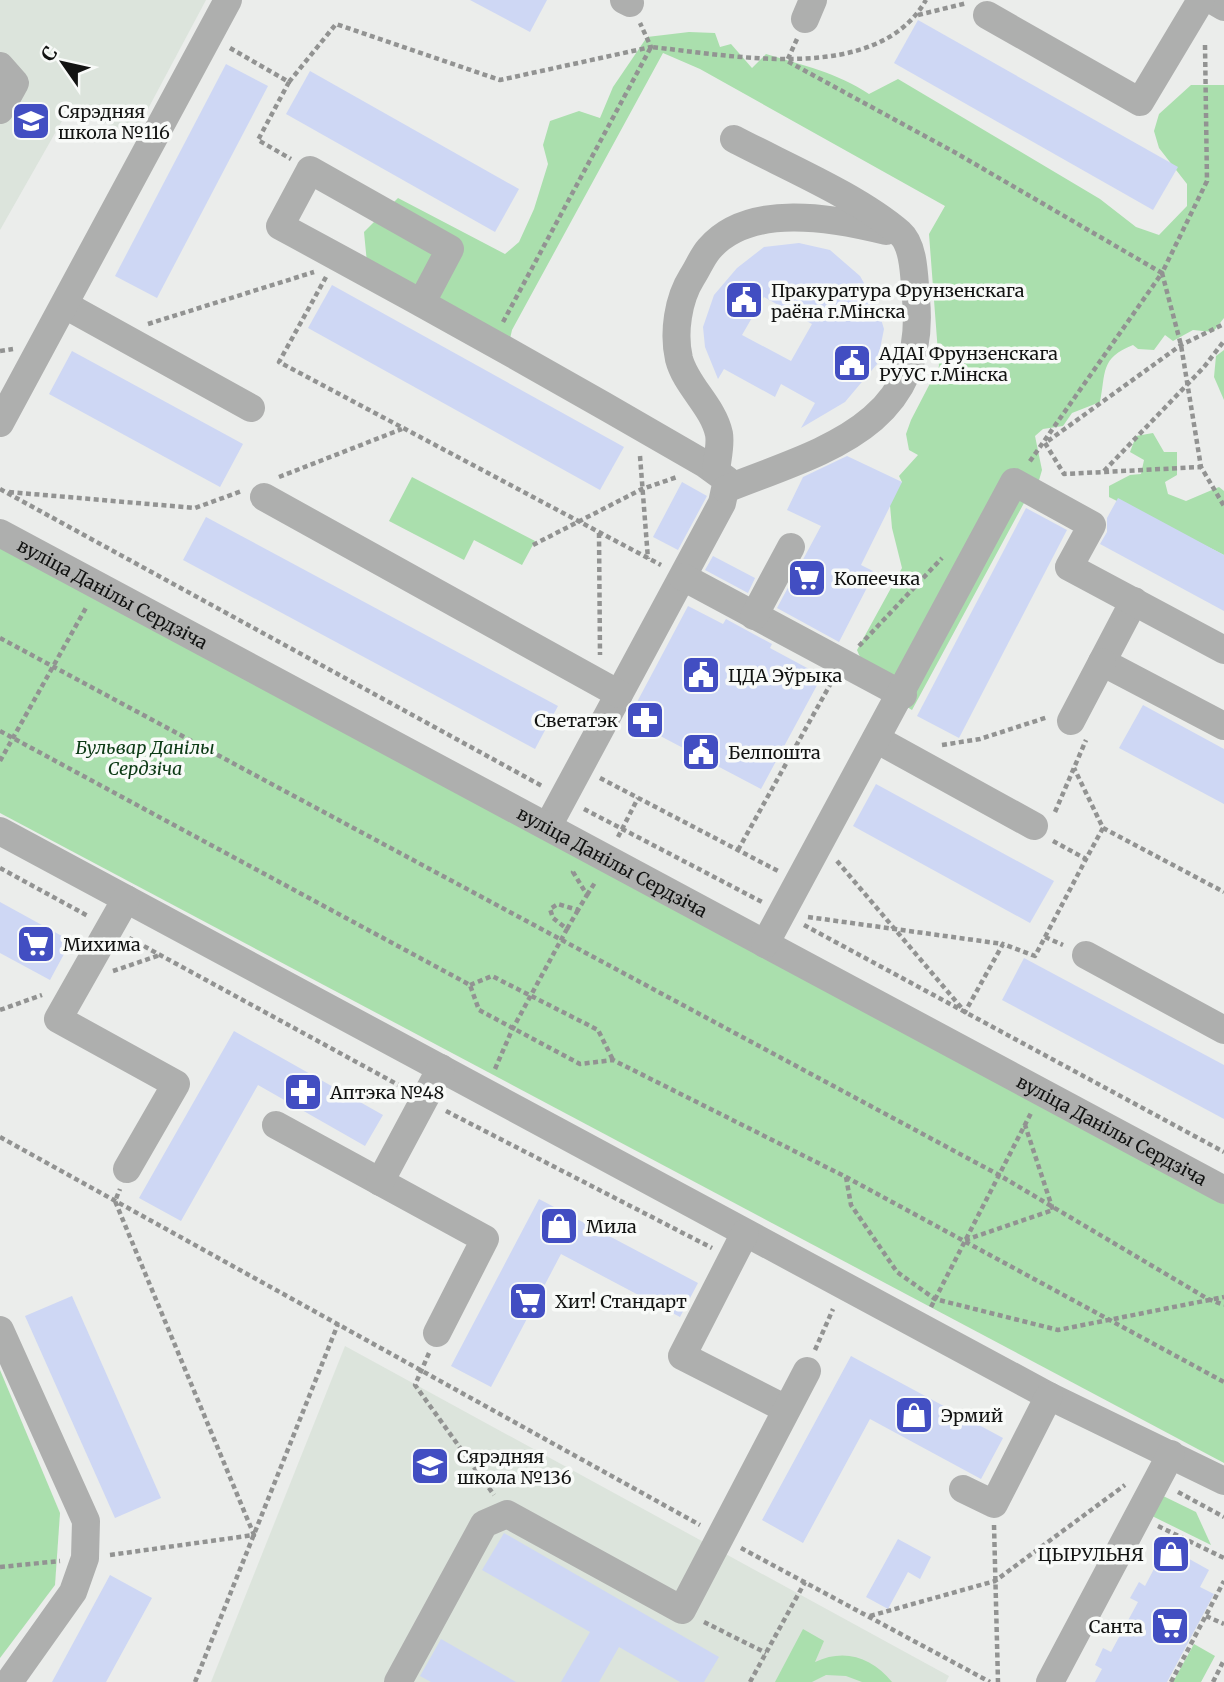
<svg xmlns="http://www.w3.org/2000/svg" width="1224" height="1682" font-family="Merriweather,serif">
  <style>
    .built { fill: #dce4dc }
    .green { fill: #aadfad }
    .building { fill: #ced7f4; fill-rule: evenodd }
    .lines { fill: none; stroke-linecap: round; stroke-linejoin: round }
    .path { stroke: #929392; stroke-width: 4.5; stroke-dasharray: 5 3.5; stroke-linecap: butt }
    .minor { stroke: #aeafae; stroke-width: 28 }
    .labels { text-anchor: middle; dominant-baseline: central; stroke-width: 7; stroke-linejoin: round; paint-order: stroke }
    .poi-label { font-size: 18px; fill: #121312; stroke: #f8faf8; text-anchor: start }
    .street-label { font-size: 18px; fill: #121312; stroke: #f8faf8 }
    .park-label { font-size: 18px; font-style: italic; fill: #0c3a15; stroke: #f8faf8 }
  </style>
  <rect width="100%" height="100%" fill="#ebedeb"/>
  <!-- built -->
  <g class="built">
    <path d="M0,0h206l-73,137 -62,-32 -71,125z"/>
    <path d="M345,1346l604,330 -3,6h-735z"/>
  </g>
  <!-- green -->
  <g class="green">
    <path d="M689,32l26,1 5,14 11,-3 21,24 14,-14c36,11 72,19 103,40l29,-15 202,120 36,28 23,8 28,-29v-22l-28,-36 -5,-17 5,-17 32,-29h33v233l-11,14 -20,-2 -20,11 -8,-6 -11,15 -16,-1 -5,-4c-33,13 -27,27 -33,57l-28,11 -9,13 -20,3 -8,7 7,34 -9,31 -9,2 -112,207c-24,-14 -45,-34 -55,-60l45,-82 -10,-40 -3,-34 13,-12 -3,-6 19,-21 -9,-5 -3,-16 5,-14 28,-54 -10,-132 16,-28 -245,-137 -37,-16 -151,277 -6,26 -139,-93 -3,-31 34,-34 107,56 14,-12 15,-33 14,-45 -5,-19 7,-24 29,-10 21,7 13,-31 34,-50z"/>
    <path d="M1224,350v50l-10,-23 2,-21z"/>
    <path d="M1153,433l11,19h13v23l-12,7 3,12 18,7 33,-14 5,4v64l-115,-58v-11l21,-11 11,-1 3,-14 -14,-8 6,-16z"/>
    <path d="M412,477l123,64 -13,24 -48,-25 -10,20 -75,-39z"/>
    <path d="M0,546l1224,656v261l-1224,-650z"/>
    <path d="M0,1370l60,143 -5,72 -55,73z"/>
    <path d="M1157,1493l39,19 15,33 -63,-31z"/>
    <path d="M803,1629l21,12 -9,21c29,-14 57,-5 77,20h-30l-16,-6 -20,-1 -14,7h-37z"/>
    <path d="M1194,1644l21,12 -14,26h-28z"/>
  </g>
  <!-- building -->
  <g class="building">
    <path d="M470,0h77l-17,32z"/>
    <path d="M918,20l260,147 -25,43 -259,-147z"/>
    <path d="M226,64l42,22 -111,212 -42,-22z"/>
    <path d="M310,71l209,118 -24,43 -209,-118z"/>
    <path d="M799,243l31,7 30,26 17,30 7,23 -7,35 -32,38 -44,26 14,-25 -34,-19 -6,13 -51,-28 -6,10 -13,-32 -2,-20 11,-32 23,-27 27,-21zM764,297l48,27 -21,37 -49,-26z"/>
    <path d="M332,285l292,162 -24,43 -292,-162z"/>
    <path d="M72,351l171,93 -23,43 -171,-93z"/>
    <path d="M847,456l55,26 -41,83 14,7 -36,70 -62,-34 44,-82 -34,-16 16,-33z"/>
    <path d="M682,482l25,14 -29,54 -25,-13z"/>
    <path d="M1118,498l106,57v56l-124,-67 7,-12v-14z"/>
    <path d="M1026,508l41,22 -108,208 -42,-22z"/>
    <path d="M206,517l352,189 -23,43 -352,-189z"/>
    <path d="M713,556l42,22 -7,15 -43,-23z"/>
    <path d="M688,606l35,18 3,-5 46,25 -2,4 52,28 -61,113 -133,-70z"/>
    <path d="M1143,705l81,44v55l-105,-56z"/>
    <path d="M876,784l178,97 -24,42 -177,-97z"/>
    <path d="M0,902l71,39 -21,39 -50,-27z"/>
    <path d="M1024,958l200,107v54l-222,-119z"/>
    <path d="M234,1031l149,84 -18,31 -107,-61 -77,136 -42,-23z"/>
    <path d="M539,1199l159,84 -18,34 -119,-63 -70,133 -40,-21z"/>
    <path d="M72,1296l89,202 -46,20 -90,-202z"/>
    <path d="M851,1356l152,82 -22,41 -111,-60 -67,124 -41,-23z"/>
    <path d="M504,1533l215,124 -15,25h-24l-61,-35 -20,35h-38l29,-50 -108,-62z"/>
    <path d="M898,1539l33,18 -11,22 -12,-7 -20,37 -22,-12z"/>
    <path d="M1166,1546l43,24 -9,17 14,7 -47,88h-72l7,-13 -7,-4 8,-17 8,4 27,-50 -8,-4 9,-16 6,4z"/>
    <path d="M110,1575l42,23 -46,84h-54z"/>
    <path d="M441,1639l75,43h-85l-11,-6z"/>
  </g>
  <g class="lines">
    <!-- path -->
    <g class="path">
      <path d="M918,15l49,-12"/>
      <path d="M797,39l-10,22 169,92 206,120 -134,191"/>
      <path d="M1205,45l2,136 -45,92 19,72 20,122 23,39"/>
      <path d="M230,48l59,34 47,-58 164,56 151,-33 -11,-24"/>
      <path d="M289,82l-31,58 33,19"/>
      <path d="M326,277l-47,85 382,203"/>
      <path d="M503,322l148,-275c81,8 226,39 275,-47"/>
      <path d="M148,324l166,-52"/>
      <path d="M0,351l13,-2"/>
      <path d="M1048,441l133,-96 43,-21"/>
      <path d="M1045,443l19,31 137,-7"/>
      <path d="M640,456l8,103"/>
      <path d="M1104,471l100,-104 20,-26"/>
      <path d="M279,477l123,-48"/>
      <path d="M0,489l542,297"/>
      <path d="M9,492l186,16 47,-17"/>
      <path d="M599,533l1,122"/>
      <path d="M533,545l109,-56 35,-12"/>
      <path d="M0,638l999,537 209,124 16,6"/>
      <path d="M859,646l83,-88"/>
      <path d="M0,731l470,254 9,25 101,54 33,-4 233,117 378,205"/>
      <path d="M942,745l38,-6 68,-22"/>
      <path d="M0,761l87,-155"/>
      <path d="M600,778l178,93"/>
      <path d="M584,809l178,93"/>
      <path d="M1055,812l31,-72"/>
      <path d="M1103,828l121,64"/>
      <path d="M618,837l20,-39"/>
      <path d="M1053,841l33,18 17,-31 -29,-60"/>
      <path d="M738,850l93,-167"/>
      <path d="M837,861l128,151 38,-68 32,12 51,-97"/>
      <path d="M0,868l88,48"/>
      <path d="M587,895l9,-14"/>
      <path d="M808,917l195,27"/>
      <path d="M804,925l420,227"/>
      <path d="M567,929l11,-19"/>
      <path d="M1045,937l18,8"/>
      <path d="M129,938l275,150"/>
      <path d="M113,971l47,-16"/>
      <path d="M470,985l22,-9 106,54 15,30"/>
      <path d="M0,1010l42,-15"/>
      <path d="M495,1069l17,-39 55,-101 -14,-11 -3,-9 8,-5 20,6 9,-15 -14,-23 2,-3"/>
      <path d="M446,1111l266,137"/>
      <path d="M0,1137l700,388"/>
      <path d="M846,1177l5,28 46,67 38,27 123,31 166,-33"/>
      <path d="M965,1240l88,-30 -28,-85"/>
      <path d="M931,1307l100,-194"/>
      <path d="M815,1350l18,-41"/>
      <path d="M429,1353l-14,32 79,110"/>
      <path d="M1178,1492l46,25"/>
      <path d="M994,1525l4,157"/>
      <path d="M1158,1526l66,32"/>
      <path d="M741,1548l249,134"/>
      <path d="M110,1555l144,-20 -139,-334 5,-12"/>
      <path d="M0,1567l60,-6"/>
      <path d="M870,1616l125,-35 130,-96"/>
      <path d="M1206,1616l18,8"/>
      <path d="M704,1622l62,31"/>
      <path d="M195,1682l143,-358"/>
      <path d="M750,1682l55,-100"/>
      <path d="M1171,1682l53,-101"/>
      <path d="M1213,1682l11,-22"/>
    </g>
    <!-- minor -->
    <g class="minor">
      <path d="M624,0l6,3"/>
      <path d="M1212,0l12,7"/>
      <path d="M987,15l153,87 61,-102"/>
      <path d="M805,19l8,-19"/>
      <path d="M0,66l15,17 -15,27"/>
      <path d="M422,302l28,-53 -140,-79 -30,56c143,77 284,156 425,238l22,16 -5,23 -174,323"/>
      <path d="M65,305l186,103"/>
      <path d="M0,423l228,-423"/>
      <path d="M716,471c1,-11 5,-26 3,-37 -6,-28 -33,-48 -40,-75 -6,-26 -1,-60 13,-82 6,-9 10,-20 17,-28 40,-47 125,-31 177,-18"/>
      <path d="M726,489c95,-38 202,-62 190,-190 -2,-19 -1,-53 -16,-66 -43,-37 -115,-67 -166,-94"/>
      <path d="M264,497l355,197"/>
      <path id="s1" d="M0,533l1224,657"/>
      <path d="M683,577l220,118"/>
      <path d="M1134,601l-32,61 122,64"/>
      <path d="M754,616l37,-69"/>
      <path d="M1071,721l31,-59"/>
      <path d="M876,739l158,87"/>
      <path d="M0,831l1049,565 175,85"/>
      <path d="M126,899l-68,120 118,65 -49,85"/>
      <path d="M765,944l249,-462 78,43 -23,42 155,83"/>
      <path d="M1086,955l138,75"/>
      <path d="M276,1125l209,114 -48,94"/>
      <path d="M380,1182l61,-114"/>
      <path d="M745,1233l-63,123 104,53"/>
      <path d="M0,1330l86,191 -1,37 -12,34 -64,90"/>
      <path d="M963,1489l31,15 55,-108"/>
      <path d="M398,1682l86,-158 23,-10 175,96 125,-239"/>
      <path d="M1050,1682l121,-228"/>
    </g>
  </g>
  <!-- icons -->
  <defs>
    <symbol id="school-square" viewBox="-11 -11 22 22"><rect x="-9" y="-9" width="18" height="18" rx="4" fill="#424ec2" stroke="#f8faf8"/><path d="M0-5L7-2L0 1L-7-2ZM-4 1L0 2.5L4 1V4Q0 6-4 4Z" fill="#fff"/></symbol>
    <symbol id="civic-square" viewBox="-11 -11 22 22"><rect x="-9" y="-9" width="18" height="18" rx="4" fill="#424ec2" stroke="#f8faf8"/><path d="M-.6-6.5H3V-4.5H.6V-3L4-1V1h2V6H-6V1h2V-1L-.6-3ZM-1.2 2.5V6h2.4V2.5Z" fill="#fff"/></symbol>
    <symbol id="supermarket-square" viewBox="-11 -11 22 22"><rect x="-9" y="-9" width="18" height="18" rx="4" fill="#424ec2" stroke="#f8faf8"/><path d="M-6-5.5h2.5l.6 2H6L4.5 2H-2.5L-4.4-4H-6ZM-1.5 3.2a1.3 1.3 0 1 0 .1 0ZM3 3.2a1.3 1.3 0 1 0 .1 0Z" fill="#fff"/></symbol>
    <symbol id="pharmacy-square" viewBox="-11 -11 22 22"><rect x="-9" y="-9" width="18" height="18" rx="4" fill="#424ec2" stroke="#f8faf8"/><path d="M-2-6h4v4h4v4h-4v4h-4v-4h-4v-4h4Z" fill="#fff"/></symbol>
    <symbol id="shop-square" viewBox="-11 -11 22 22"><rect x="-9" y="-9" width="18" height="18" rx="4" fill="#424ec2" stroke="#f8faf8"/><path d="M-5-2.5h2.3a2.7 3.5 0 0 1 5.4 0H5L5.5 6h-11ZM-1.5-2.5h3a1.5 2.3 0 0 0-3 0Z" fill="#fff"/></symbol>
  </defs>
  <g fill-rule="evenodd">
    <use href="#school-square" x="9" y="99" width="44" height="44"/>
    <use href="#civic-square" x="722" y="278" width="44" height="44"/>
    <use href="#civic-square" x="830" y="341" width="44" height="44"/>
    <use href="#supermarket-square" x="785" y="556" width="44" height="44"/>
    <use href="#civic-square" x="679" y="653" width="44" height="44"/>
    <use href="#pharmacy-square" x="623" y="698" width="44" height="44"/>
    <use href="#civic-square" x="679" y="730" width="44" height="44"/>
    <use href="#supermarket-square" x="14" y="922" width="44" height="44"/>
    <use href="#pharmacy-square" x="281" y="1070" width="44" height="44"/>
    <use href="#shop-square" x="537" y="1204" width="44" height="44"/>
    <use href="#supermarket-square" x="506" y="1279" width="44" height="44"/>
    <use href="#shop-square" x="892" y="1393" width="44" height="44"/>
    <use href="#school-square" x="408" y="1444" width="44" height="44"/>
    <use href="#shop-square" x="1149" y="1532" width="44" height="44"/>
    <use href="#supermarket-square" x="1148" y="1604" width="44" height="44"/>
  </g>
  <g class="labels">
    <!-- poi labels -->
    <g class="poi-label">
      <text x="58" y="111">Сярэдняя<tspan x="58" dy="21">школа №116</tspan></text>
      <text x="771" y="290">Пракуратура Фрунзенскага<tspan x="771" dy="21">раёна г.Мінска</tspan></text>
      <text x="879" y="353">АДАІ Фрунзенскага<tspan x="879" dy="21">РУУС г.Мінска</tspan></text>
      <text x="834" y="578">Копеечка</text>
      <text x="728" y="675">ЦДА Эўрыка</text>
      <text x="618" y="720" text-anchor="end">Светатэк</text>
      <text x="728" y="752">Белпошта</text>
      <text x="63" y="944">Михима</text>
      <text x="330" y="1092">Аптэка №48</text>
      <text x="586" y="1226">Мила</text>
      <text x="555" y="1301">Хит! Стандарт</text>
      <text x="941" y="1415">Эрмий</text>
      <text x="457" y="1456">Сярэдняя<tspan x="457" dy="21">школа №136</tspan></text>
      <text x="1144" y="1554" text-anchor="end">ЦЫРУЛЬНЯ</text>
      <text x="1143" y="1626" text-anchor="end">Санта</text>
    </g>
    <!-- street labels -->
    <g class="street-label">
      <text stroke="none"><textPath href="#s1" startOffset="128">вуліца Данілы Сердзіча</textPath></text>
      <text stroke="none"><textPath href="#s1" startOffset="695">вуліца Данілы Сердзіча</textPath></text>
      <text stroke="none"><textPath href="#s1" startOffset="1262">вуліца Данілы Сердзіча</textPath></text>
    </g>
    <!-- park labels -->
    <g class="park-label">
      <text x="145" y="747">Бульвар Данілы<tspan x="145" dy="21">Сердзіча</tspan></text>
    </g>
  </g>
  <!-- north arrow -->
  <g transform="translate(63 63) rotate(304)" stroke="#f8faf8" stroke-width="5" paint-order="stroke">
  <path d="M0-5L12 26L0 18L-12 26Z" fill="#121312"/>
  <text y="-10" font-size="19" font-weight="bold" text-anchor="middle" fill="#121312">С</text>
  </g>
</svg>
